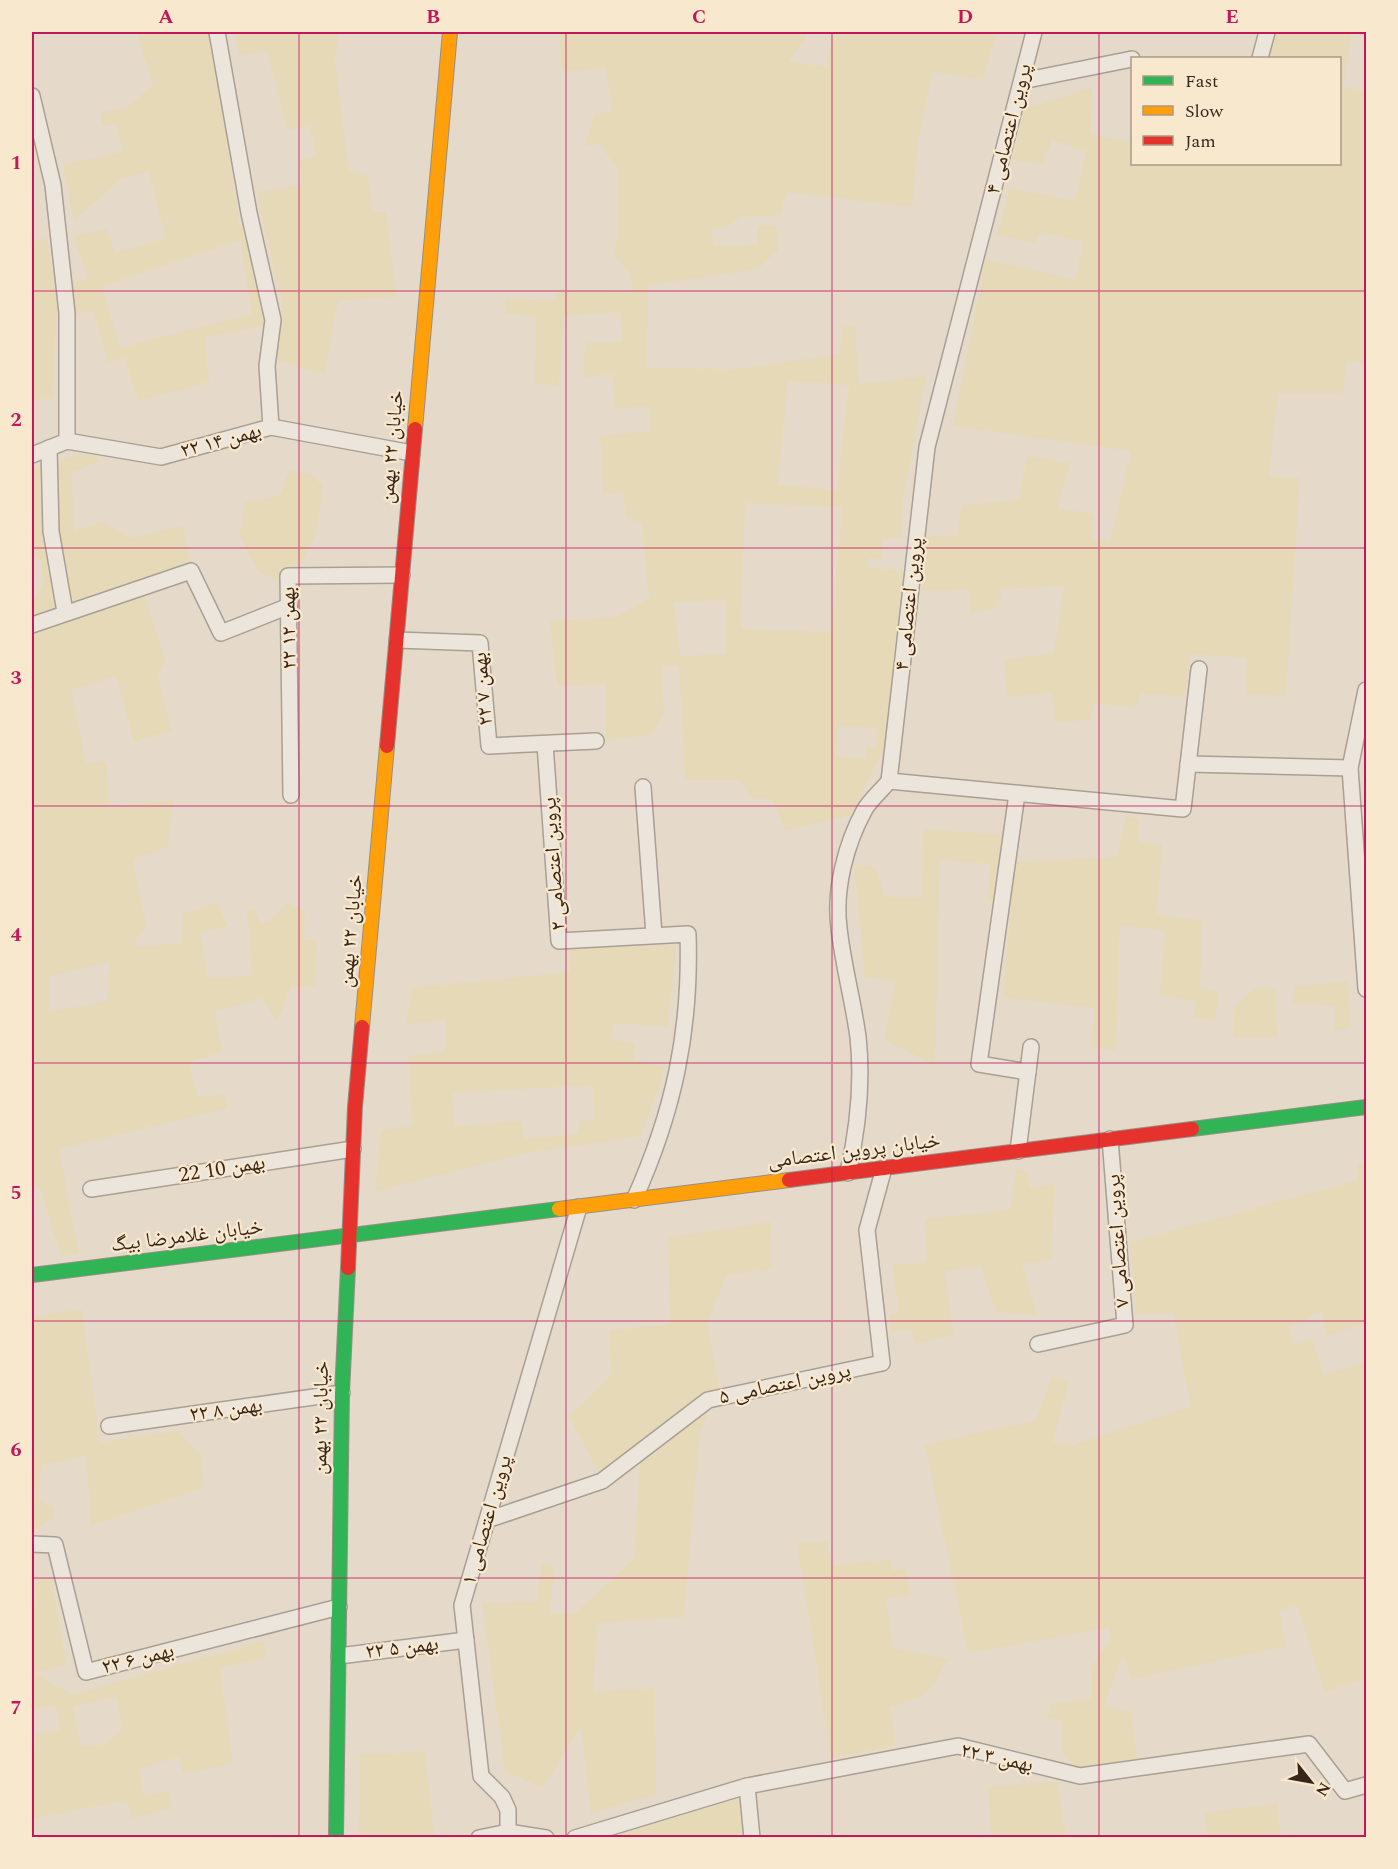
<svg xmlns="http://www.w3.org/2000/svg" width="1398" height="1869" font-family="Spectral,'Noto Naskh Arabic',serif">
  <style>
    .farmland { fill: #e6d9b8; fill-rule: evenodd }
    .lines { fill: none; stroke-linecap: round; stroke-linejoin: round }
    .street-casing { stroke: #a99f93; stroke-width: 18 }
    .fast-casing { stroke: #998e83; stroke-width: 16 }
    .slow-casing { stroke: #998e83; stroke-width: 16 }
    .jam-casing { stroke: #998e83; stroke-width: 16 }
    .street { stroke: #ece5db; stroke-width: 15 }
    .fast { stroke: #30b455; stroke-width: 14 }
    .slow { stroke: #ff9f0a; stroke-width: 14 }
    .jam { stroke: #e5322d; stroke-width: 14 }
    .grid { fill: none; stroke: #c2185b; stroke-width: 1.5; stroke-opacity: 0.55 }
    .labels { text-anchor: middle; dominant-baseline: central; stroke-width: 4.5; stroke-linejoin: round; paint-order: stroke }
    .street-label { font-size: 21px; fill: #38261b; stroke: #f8e8cd }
    .neatline { fill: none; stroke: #c2185b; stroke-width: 2 }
    .grid-label { font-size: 20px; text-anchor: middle; font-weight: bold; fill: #c2185b }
  </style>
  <rect width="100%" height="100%" fill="#e5dac9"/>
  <!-- farmland -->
  <g class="farmland">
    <path d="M136,32h74l30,193 9,1 18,99 -62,12 4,45 -71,19 -14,-43 -16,4 -15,-51 -19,3 -3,-32 16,-4 -13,-42 32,-7 9,24 50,-15 -16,-67 -28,8 -47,42 -11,-56 59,-13 -6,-28 -13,2 -3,-14 27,-5 26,-22zM240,240l12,74 -132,34 -18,-62z"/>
    <path d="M244,32h95l-4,29 14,110 19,5 5,36h13l11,84 -59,5 -14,74 -47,-15 5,-56 -26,-112 47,-8 -4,-24 17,-4 -6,-30 -23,4 -20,-79 -27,4 -5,-21z"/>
    <path d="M559,32h251l-21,29 37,6 8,-35h163l-14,48 -50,-8 -15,71 -6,64 -125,-15 -7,23 -40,2 -13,10 -15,2 1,17 44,-1v-19h19l2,24 -20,19 -110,16 -1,83 91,1 102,-15 2,-27 13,-2 4,59 67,-8 -23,125 -1,37h-19l-1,20h-13l-1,9 36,4 -17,172 -36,72 -65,16 -15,-32h-19l-13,-19h-54l-6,-114 -17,-1 2,48 -14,22 -44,5v-56l-49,2 -7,-65 64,-3 35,-19 -7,-76 -16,-6 -3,-25 -20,2 -3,-58 51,-5 -3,-25 -34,3 -1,-35 -30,4 2,-35 37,-1 -1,-30 -57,4 -5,70 -24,-3 1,-67 -31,-2v-15l50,2 1,-10 76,2 -1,-17 -17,-21 4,-23 -1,-63 -17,-25 -16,2 11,-32 17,-3 -6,-43 -44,3zM788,381l61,4 -12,105 -59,-5zM745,503l97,4 -10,125 -91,-3zM726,600v54l-46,2 -6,-54zM838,726l40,2 -3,19h-8l-2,11 -29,-1z"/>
    <path d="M1275,32h77l-9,55 23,3v272h-19l-4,31h-65l-9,84 31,1 -14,218 -40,-2 1,-36 -57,-4 -5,43 -43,-4 -6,15 -41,-5 -5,17 -34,2 -5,-30 -44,5 -3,-37 50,-7 10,-67 -62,3 -3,18 -29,6 -1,-24 -47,2 4,-55 31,1 5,-32 57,-5 8,-44 43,7 -12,45 35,6 -1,24 18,4 21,-91 -178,-25 33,-167 89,21 8,-38 -43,-10 -6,12 -37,-10 13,-46 65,13 11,-49 -34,-12 -10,24 -30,-3 12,-52 68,-21 -1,46 40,8 1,-3v25h208v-106h-72z"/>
    <path d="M47,238l10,66 -4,94 -21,3v-159z"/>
    <path d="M97,450l1,12 -26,10 2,59 28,-9 29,16 52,-12 8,38 -51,17 26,81 -8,13 13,55 -37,12 -18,-66 -45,14 15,73 21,-1 2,46 64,-8 -5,47 -35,12 14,69 -11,10 1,9 45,-4 1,-29 34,-12 11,24 -28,6 8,46 44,-2 -5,-65 8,-2 5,14 10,-2 18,-19 17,10 -2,28h14l-1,46 -25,1 -14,35 -15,-24 -47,14 7,40 -33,10 9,35 26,-3 3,14 -168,41 20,105 -18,2 -21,-69 -8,3v-587l11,-19 -2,-23 -9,-5v-88zM110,961l-3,40 -58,11 1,-36z"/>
    <path d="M289,470l21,4 13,12 -6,46 -12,24 -10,16 -20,8 -17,-9 -19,-37 6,-32 35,-6z"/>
    <path d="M1126,816l13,3 -1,23 24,3 -5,69 45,7 -2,67 19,4 -4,29 -21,-4 1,-16 -35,-6 5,-64 -45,-6 -4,125 -24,-2 2,-40 -91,-10 8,-94 -23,-3 2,-37 -50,-4 -5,205 -51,-25 11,-60 -30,-2 -11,-114 21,3 10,30h37l1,-68 82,6v27l112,-5z"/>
    <path d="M676,945l-8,82 -55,-4 -1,17 23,4 -1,16 32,8 -25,68 -120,18 -146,38 6,-62 31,-4 -4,-70 38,-5v-32l-40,6 6,-37 158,-16 -1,-24zM593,1085l2,34 -16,1v14l-55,5 -2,-18 -67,5 -2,-33z"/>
    <path d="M1348,981l3,46 -16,4v-25l-43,-3 3,-16z"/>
    <path d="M1255,988l21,1 1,48h-44l2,-32z"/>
    <path d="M1366,1162v162l-40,11 -4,-24 -33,16 5,18 18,-6 12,36 42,-13v317l-41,13 -28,-86 -18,4 7,36 -155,33 -8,-26 -19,53 28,6 5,46 -58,11 -16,-15 -1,-33 -14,-4 1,-13 43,-6v-32l19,-28 -2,-10 -141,25 -43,-208 111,-25 16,-44 17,6 -16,60 20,3 118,-38 -18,-94 -36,1 -7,-72 228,-62 -1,-17z"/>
    <path d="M1016,1170l11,1 3,17 25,-4 -4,76 -29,3 15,52 -41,-3 -16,-46 -35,5 9,64 -40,9 -2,-15 -22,3v-17l9,-2 -7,-49 35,-1 -2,-44 85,-9z"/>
    <path d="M771,1222l1,47 -45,6 -20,46 12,66 -19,44 -16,186 -86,6 -5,69 62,-4 1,106 -65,19 -10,-87 -38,61 -38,-15 -23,-169 54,-1 6,-40 12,4 -4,48 25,-1 59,-55 7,-115 -42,30 -30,-57 43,-41 -3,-44 61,-7 -2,-87z"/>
    <path d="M82,1309l18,133 78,-11 23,25 3,32 -113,37 -5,-69 -45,9 -2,35 15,8v10l-22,13v-214z"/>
    <path d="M826,1541l7,25 57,-7 2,11 13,-1 6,27 -25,2 7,50 56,11 -15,25 -14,13 -30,10 6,39 -65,12 -34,-215z"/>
    <path d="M51,1578l16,87 -32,8 37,22 192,-54 2,17 -46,10 13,95 -50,11 -4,-17 -40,11 5,28 25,-5 2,17 -39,10 -5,-18 -95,19v-72l4,-1v-13l24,-3 -4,-25 -24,4v-106l5,-2 -2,-22zM116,1697l6,31 -16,16 -25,3 -8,-41z"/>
    <path d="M425,1752l9,83 -75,2 1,-83z"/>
    <path d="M1057,1781l9,56h-75l-3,-50z"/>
    <path d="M740,1798l2,39 -129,1v-4z"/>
    <path d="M1277,1803l4,34h-74l-3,-24z"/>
  </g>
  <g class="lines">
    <defs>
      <g id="street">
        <path d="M217,32l32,181 24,107 -6,46 4,61"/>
        <path d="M1260,58l7,-26"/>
        <path d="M1022,81l110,-22"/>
        <path d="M32,96l21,89 14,128v128"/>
        <path d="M49,448l2,83 14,81"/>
        <path d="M32,455l35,-14 94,16 110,-30 141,26"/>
        <path d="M32,625l159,-54 30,62 68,-27"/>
        <path d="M397,640l83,3 9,103 107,-5"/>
        <path d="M1366,690l-16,78 16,221"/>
        <path d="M545,744l14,197 129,-7c3,97 -14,177 -54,266"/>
        <path d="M1188,764l162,4"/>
        <path d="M889,781l294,28 16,-140"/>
        <path d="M643,787l11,148"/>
        <path d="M1017,794l-38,270 49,8"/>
        <path d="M291,795l-3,-219 114,-1"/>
        <path d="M1018,1151l13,-104"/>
        <path d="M848,1173c10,-45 15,-90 10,-136 -5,-37 -15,-72 -19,-109 -5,-39 7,-85 26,-119 6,-10 17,-19 24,-28l38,-334 107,-415"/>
        <path d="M91,1189l262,-40"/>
        <path d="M1038,1344l87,-19 -15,-186"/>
        <path d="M109,1426l233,-33"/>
        <path d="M487,1520l115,-39 106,-81 174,-37 -15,-133 17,-62"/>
        <path d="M32,1544l23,1 31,127 253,-65"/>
        <path d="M339,1656l127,-16"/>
        <path d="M747,1786l5,52"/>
        <path d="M508,1832v-22l-6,-13 -21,-21 -19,-171 117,-398"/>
        <path d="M479,1838l29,-6 38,6"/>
        <path d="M575,1838l172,-52 211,-40 122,30 229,-32 36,47 21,-6"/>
      </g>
      <g id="fast">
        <path d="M1192,1129l174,-22"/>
        <path d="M32,1275l527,-66"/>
        <path d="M336,1838l6,-445 6,-125"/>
      </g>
      <g id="slow">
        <path d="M415,429l35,-397"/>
        <path d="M362,1027l25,-281"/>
        <path d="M559,1209l230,-29"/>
      </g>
      <g id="jam">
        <path d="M387,746l28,-317"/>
        <path d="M789,1180l403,-51"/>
        <path d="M348,1268l7,-161 7,-80"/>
      </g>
    </defs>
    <!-- street casing -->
    <use href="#street" class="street-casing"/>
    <!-- fast casing -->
    <use href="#fast" class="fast-casing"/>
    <!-- slow casing -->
    <use href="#slow" class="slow-casing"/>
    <!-- jam casing -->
    <use href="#jam" class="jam-casing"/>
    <!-- street -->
    <use href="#street" class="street"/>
    <!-- fast -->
    <use href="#fast" class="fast"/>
    <!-- slow -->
    <use href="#slow" class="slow"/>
    <!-- jam -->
    <use href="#jam" class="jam"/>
  </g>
  <!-- grid -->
  <path class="grid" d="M299,32v1806M566,32v1806M832,32v1806M1099,32v1806M32,291h1334M32,548h1334M32,806h1334M32,1063h1334M32,1321h1334M32,1578h1334"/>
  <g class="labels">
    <!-- street labels -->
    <g class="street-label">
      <text transform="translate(1009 129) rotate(-76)">پروین اعتصامی ۴</text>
      <text transform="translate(221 441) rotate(-15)">۲۲ بهمن ۱۴</text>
      <text transform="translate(392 447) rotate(-85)">خیابان ۲۲ بهمن</text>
      <text transform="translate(909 604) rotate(-84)">پروین اعتصامی ۴</text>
      <text transform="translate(289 628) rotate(-91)">۲۲ بهمن ۱۲</text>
      <text transform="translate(483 689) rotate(-95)">۲۲ بهمن ۷</text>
      <text transform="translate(554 864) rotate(-94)">پروین اعتصامی ۲</text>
      <text transform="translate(351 931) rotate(-85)">خیابان ۲۲ بهمن</text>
      <text transform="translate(854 1151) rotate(-7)">خیابان پروین اعتصامی</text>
      <text transform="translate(222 1169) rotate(-9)">22 بهمن 10</text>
      <text transform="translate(187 1236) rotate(-7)">خیابان غلامرضا بیگ</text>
      <text transform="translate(1118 1241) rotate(-94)">پروین اعتصامی ۷</text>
      <text transform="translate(785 1384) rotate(-12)">پروین اعتصامی ۵</text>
      <text transform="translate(226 1410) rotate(-8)">۲۲ بهمن ۸</text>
      <text transform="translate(321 1418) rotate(-89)">خیابان ۲۲ بهمن</text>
      <text transform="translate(487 1520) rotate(-74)">پروین اعتصامی ۱</text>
      <text transform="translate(402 1648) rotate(-7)">۲۲ بهمن ۵</text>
      <text transform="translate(138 1659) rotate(-14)">۲۲ بهمن ۶</text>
      <text transform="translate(997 1758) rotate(12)">۲۲ بهمن ۳</text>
    </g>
  </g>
  <!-- border -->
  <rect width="1398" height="1869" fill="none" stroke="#f8e8cd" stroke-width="66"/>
  <!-- legend -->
  <rect x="1131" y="57" width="210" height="108" fill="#f8e8cd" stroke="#ab9a86" stroke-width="1.5"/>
  <rect x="1143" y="76" width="30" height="9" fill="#30b455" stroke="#ab9a86" stroke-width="1.5"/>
  <text x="1185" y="87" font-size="18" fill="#38261b">Fast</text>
  <rect x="1143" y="106" width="30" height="9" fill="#ff9f0a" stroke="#ab9a86" stroke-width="1.5"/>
  <text x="1185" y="117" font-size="18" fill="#38261b">Slow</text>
  <rect x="1143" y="136" width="30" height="9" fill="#e5322d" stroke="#ab9a86" stroke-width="1.5"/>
  <text x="1185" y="147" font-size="18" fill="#38261b">Jam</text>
  <!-- north arrow -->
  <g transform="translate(1311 1782) rotate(121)" stroke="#f8e8cd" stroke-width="4.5" paint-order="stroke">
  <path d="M0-4.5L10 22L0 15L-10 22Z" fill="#38261b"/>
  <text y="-9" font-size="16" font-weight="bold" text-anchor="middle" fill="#38261b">N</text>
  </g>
  <rect x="33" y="33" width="1332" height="1803" class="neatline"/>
  <g class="grid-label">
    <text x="166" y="23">A</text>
    <text x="433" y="23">B</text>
    <text x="699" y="23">C</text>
    <text x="965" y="23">D</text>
    <text x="1232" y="23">E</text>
    <text x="16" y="169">1</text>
    <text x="16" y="426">2</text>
    <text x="16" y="684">3</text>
    <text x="16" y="941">4</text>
    <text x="16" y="1199">5</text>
    <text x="16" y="1456">6</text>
    <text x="16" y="1714">7</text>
  </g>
</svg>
